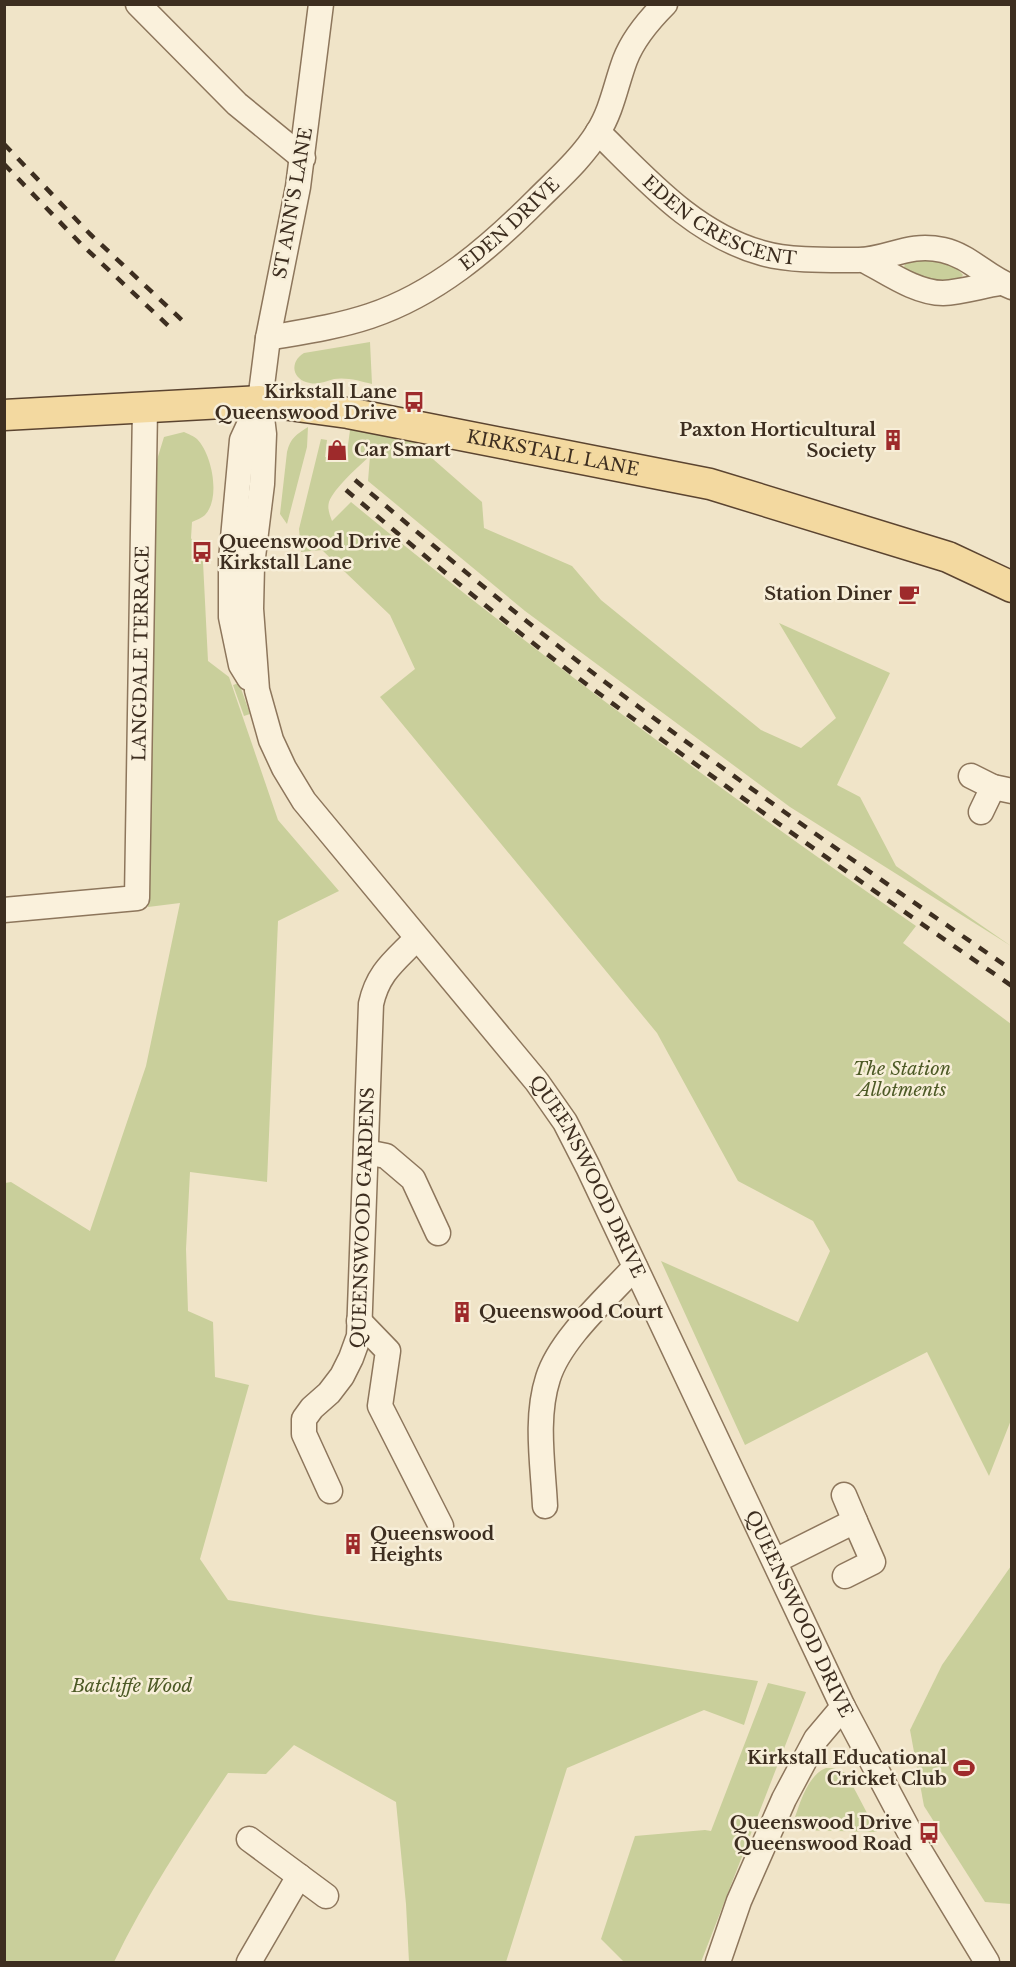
<svg xmlns="http://www.w3.org/2000/svg" width="1016" height="1967" font-family="'Libre Baskerville',serif">
  <style>
    .green { fill: #c9cf9b }
    .lines { fill: none; stroke-linecap: round; stroke-linejoin: round }
    .minor-casing { stroke: #8d765c; stroke-width: 27 }
    .major-casing { stroke: #5b4430; stroke-width: 33 }
    .minor { stroke: #faf1dc; stroke-width: 24 }
    .major { stroke: #f3d9a0; stroke-width: 30 }
    .rail { stroke: #3d2e20; stroke-width: 4.5; stroke-dasharray: 10 10; stroke-linecap: butt }
    .labels { text-anchor: middle; dominant-baseline: central; stroke-width: 5; stroke-linejoin: round; paint-order: stroke }
    .street-label { font-size: 18px; fill: #3d2e20; stroke: #f7eed8 }
    .poi-label { font-size: 18px; font-weight: bold; fill: #3d2e20; stroke: #f7eed8; text-anchor: end }
    .park-label { font-size: 18px; font-style: italic; fill: #4d5a26; stroke: #f7eed8 }
  </style>
  <rect width="100%" height="100%" fill="#f0e4c8"/>
  <!-- green -->
  <g class="green">
    <path d="M912,259c18,1 39,1 51,16 -11,15 -47,3 -59,-8l2,-6z"/>
    <path d="M370,342l2,42c-12,-3 -25,-7 -38,-5 -8,2 -16,6 -24,4 -18,-3 -21,-21 -6,-30z"/>
    <path d="M308,427l-1,20 -20,77 -7,-10 7,-62c3,-14 10,-18 21,-25z"/>
    <path d="M350,430l59,8 73,64 2,26 88,38 29,34 160,130 40,18 35,-30 -57,-95 111,50 -53,112 23,12 36,69 115,80 -221,-139 -265,-196 -157,-130 2,-25c-11,10 -36,32 -41,46 -2,7 1,13 3,19l19,-19c182,150 372,290 565,424l-13,17 108,81v396l-22,56 -62,-124 -182,93 -84,-184 137,61 32,-71 -17,-30 -75,-40 -81,-148 -277,-336 35,-28 -25,-54 -68,-65 -21,2 -2,-23 22,-90 6,1 -2,17 21,3z"/>
    <path d="M184,432c4,2 10,4 13,7 15,15 24,59 8,76 -3,3 -9,5 -13,7l-1,16 12,24 5,99 21,16 49,143 61,71 -61,30 -11,261 -77,-10 -4,77 2,62 25,11 2,55 34,8 -49,174 28,41 87,15 443,66 -14,44 -40,-15 -137,58 -61,194h-97l-3,-58 -10,-102 -102,-57 -28,29 -38,-1c-41,61 -82,123 -114,189h-109v-779l6,-1 79,49 56,-165 34,-163 -32,4 4,-431 12,-39z"/>
    <path d="M239,683l11,31 -6,2 -11,-31z"/>
    <path d="M1011,1566v338l-26,-2 -61,-96 -14,-76 32,-65z"/>
    <path d="M768,1683l38,9 -105,270h-77l-23,-23 34,-103 70,-6 6,1z"/>
    <path d="M826,1768h8l12,5 31,59 -82,-2 -3,-4c7,-19 14,-50 34,-58z"/>
  </g>
  <g class="lines">
    <defs>
      <g id="minor">
        <path d="M138,4l99,100 66,54"/>
        <path id="s1" d="M321,4l-23,183 -30,151 -8,63 4,33 -2,50 -10,81 -1,44 6,81 14,50 13,28 20,33 233,281 28,40 23,45 255,540 75,141 69,114"/>
        <path id="s2" d="M598,132c49,48 96,102 164,121 27,8 68,7 96,7 30,0 50,-18 85,-10 27,6 44,28 69,37"/>
        <path d="M864,260c23,12 52,33 79,33 19,-1 38,-7 57,-10"/>
        <path id="s3" d="M268,338c34,-6 69,-11 102,-22 66,-22 119,-68 167,-116 21,-21 45,-42 61,-68 14,-22 18,-48 27,-72 8,-21 24,-40 40,-56"/>
        <path d="M249,678l-8,-13 -10,-48v-57l11,-120 18,-39"/>
        <path d="M971,776l22,11 19,4"/>
        <path d="M981,812l12,-25"/>
        <path id="s4" d="M4,910l133,-12 8,-490"/>
        <path d="M366,1152l20,4 27,23 25,54"/>
        <path d="M359,1321l29,30 -8,55 61,120"/>
        <path id="s5" d="M330,1491l-26,-57v-15l8,-11 17,-15 13,-17 9,-18 8,-22 12,-332c7,-32 24,-43 45,-65"/>
        <path d="M844,1495l11,26"/>
        <path d="M545,1506c-2,-41 -10,-88 3,-128 12,-39 59,-80 87,-111"/>
        <path d="M775,1561l80,-40 18,41 -28,14"/>
        <path d="M249,1839l50,37"/>
        <path d="M249,1962l50,-86 27,20"/>
        <path d="M718,1962l21,-61 45,-102 32,-60 27,-32"/>
      </g>
      <g id="major">
        <path id="s6" d="M4,415l256,-14 88,12 362,71 238,73 64,30"/>
      </g>
    </defs>
    <!-- minor casing -->
    <use href="#minor" class="minor-casing"/>
    <!-- major casing -->
    <use href="#major" class="major-casing"/>
    <!-- minor -->
    <use href="#minor" class="minor"/>
    <!-- major -->
    <use href="#major" class="major"/>
    <!-- rail -->
    <g class="rail">
      <path d="M4,144l86,90 94,88"/>
      <path d="M4,164l77,80 94,88"/>
      <path d="M355,480c82,69 164,137 250,202 133,99 270,194 407,288"/>
      <path d="M346,490c82,69 165,138 251,202 136,101 275,198 415,294"/>
    </g>
  </g>
  <!-- icons -->
  <defs>
    <symbol id="bus-bare" viewBox="-9 -9 18 18"><path d="M-5-6H5V4H4V6H2V4H-2V6H-4V4H-5ZM-3.5-4V0h7V-4ZM-3.5 1.2v1.5H-2V1.2ZM2 1.2v1.5H3.5V1.2Z" fill="#9e2a2b" stroke="#f7eed8" stroke-width="2.5" paint-order="stroke"/></symbol>
    <symbol id="building-bare" viewBox="-9 -9 18 18"><path d="M-4-6H4V6H1V3H-1V6H-4ZM-2.5-4.3h1.7v1.8h-1.7ZM.8-4.3h1.7v1.8H.8ZM-2.5-1h1.7V.8h-1.7ZM.8-1h1.7V.8H.8Z" fill="#9e2a2b" stroke="#f7eed8" stroke-width="2.5" paint-order="stroke"/></symbol>
    <symbol id="shop-bare" viewBox="-9 -9 18 18"><path d="M-5-2.5h2.3a2.7 3.5 0 0 1 5.4 0H5L5.5 6h-11ZM-1.5-2.5h3a1.5 2.3 0 0 0-3 0Z" fill="#9e2a2b" stroke="#f7eed8" stroke-width="2.5" paint-order="stroke"/></symbol>
    <symbol id="cafe-bare" viewBox="-9 -9 18 18"><path d="M-5.5-4.5H6V0H3Q3 3.5 0 3.5H-2.5Q-5.5 3.5-5.5 0ZM3-3.2v2h1.7v-2ZM-6 4.5H4V6H-6Z" fill="#9e2a2b" stroke="#f7eed8" stroke-width="2.5" paint-order="stroke"/></symbol>
    <symbol id="stadium-bare" viewBox="-9 -9 18 18"><path d="M0-5a6.5 5 0 1 0 0 10a6.5 5 0 1 0 0-10ZM-3.5-1.8h7v3.6h-7Z" fill="#9e2a2b" stroke="#f7eed8" stroke-width="2.5" paint-order="stroke"/></symbol>
  </defs>
  <g fill-rule="evenodd">
    <use href="#bus-bare" x="399" y="387" width="30" height="30"/>
    <use href="#building-bare" x="878" y="425" width="30" height="30"/>
    <use href="#shop-bare" x="322" y="435" width="30" height="30"/>
    <use href="#bus-bare" x="187" y="537" width="30" height="30"/>
    <use href="#cafe-bare" x="894" y="579" width="30" height="30"/>
    <use href="#building-bare" x="447" y="1297" width="30" height="30"/>
    <use href="#building-bare" x="338" y="1529" width="30" height="30"/>
    <use href="#stadium-bare" x="949" y="1753" width="30" height="30"/>
    <use href="#bus-bare" x="914" y="1818" width="30" height="30"/>
  </g>
  <g class="labels">
    <!-- street labels -->
    <g class="street-label">
      <text transform="translate(293 203) rotate(-80)">ST ANN'S LANE</text>
      <text stroke="none"><textPath href="#s2" startOffset="154">EDEN CRESCENT</textPath></text>
      <text stroke="none"><textPath href="#s3" startOffset="273">EDEN DRIVE</textPath></text>
      <text stroke="none"><textPath href="#s6" startOffset="554">KIRKSTALL LANE</textPath></text>
      <text stroke="none"><textPath href="#s4" startOffset="378">LANGDALE TERRACE</textPath></text>
      <text stroke="none"><textPath href="#s1" startOffset="1286">QUEENSWOOD DRIVE</textPath></text>
      <text stroke="none"><textPath href="#s5" startOffset="297">QUEENSWOOD GARDENS</textPath></text>
      <text stroke="none"><textPath href="#s1" startOffset="1772">QUEENSWOOD DRIVE</textPath></text>
    </g>
    <!-- poi labels -->
    <g class="poi-label">
      <text x="397" y="392">Kirkstall Lane<tspan x="397" dy="21">Queenswood Drive</tspan></text>
      <text x="876" y="430">Paxton Horticultural<tspan x="876" dy="21">Society</tspan></text>
      <text x="354" y="450" text-anchor="start">Car Smart</text>
      <text x="219" y="542" text-anchor="start">Queenswood Drive<tspan x="219" dy="21">Kirkstall Lane</tspan></text>
      <text x="892" y="594">Station Diner</text>
      <text x="479" y="1312" text-anchor="start">Queenswood Court</text>
      <text x="370" y="1534" text-anchor="start">Queenswood<tspan x="370" dy="21">Heights</tspan></text>
      <text x="947" y="1758">Kirkstall Educational<tspan x="947" dy="21">Cricket Club</tspan></text>
      <text x="912" y="1823">Queenswood Drive<tspan x="912" dy="21">Queenswood Road</tspan></text>
    </g>
    <!-- park labels -->
    <g class="park-label">
      <text x="902" y="1069">The Station<tspan x="902" dy="21">Allotments</tspan></text>
      <text x="132" y="1686">Batcliffe Wood</text>
    </g>
  </g>
  <!-- border -->
  <rect width="1016" height="1967" fill="none" stroke="#3d2e20" stroke-width="12"/>
</svg>
